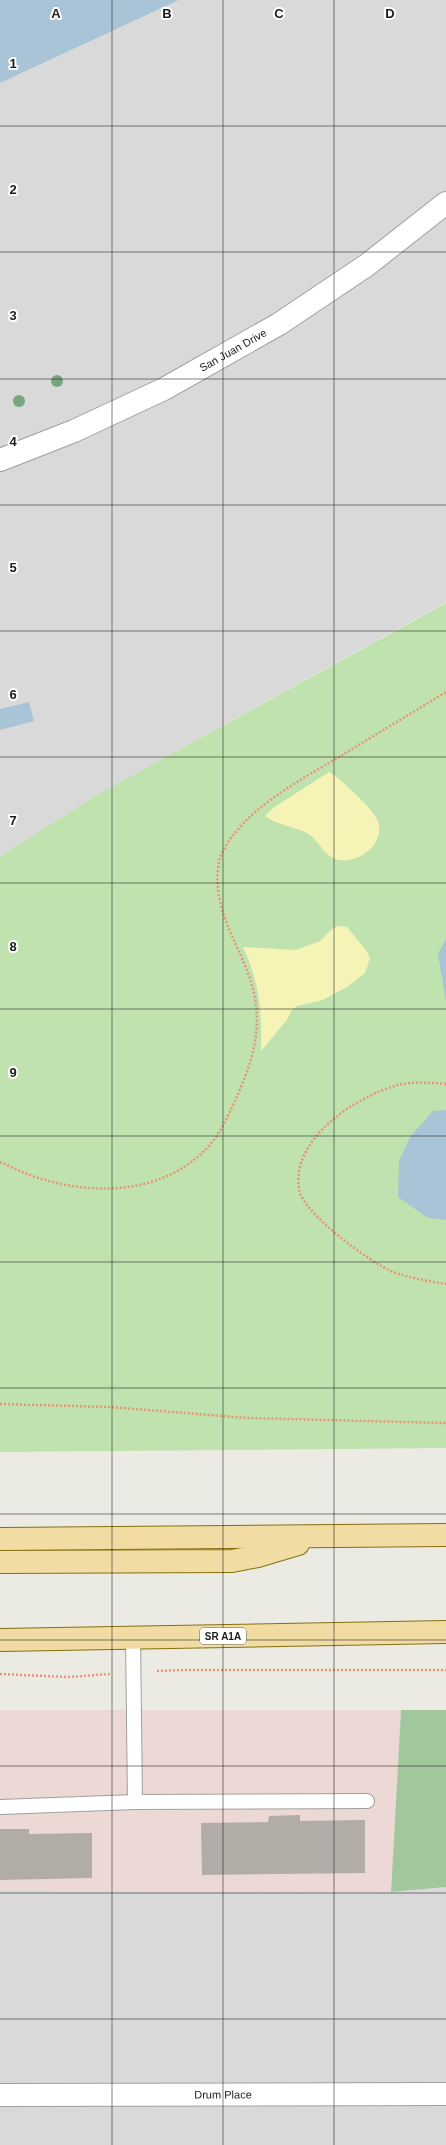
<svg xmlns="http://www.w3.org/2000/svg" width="446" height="2145" font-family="Arial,sans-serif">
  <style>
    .residential { fill: #dad9d9 }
    .commercial { fill: #ecd8d4 }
    .grass { fill: #bfe2ae }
    .forest { fill: #a2c79c }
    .sand { fill: #f6f3b7 }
    .water { fill: #a8c4d6 }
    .building { fill: #b1ada6 }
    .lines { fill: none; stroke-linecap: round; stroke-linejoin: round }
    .service-casing { stroke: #a0a0a0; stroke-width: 16 }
    .minor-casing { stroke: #a0a0a0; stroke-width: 24 }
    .primary-casing { stroke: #857010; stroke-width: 24 }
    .path { stroke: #ea9476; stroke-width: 2.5; stroke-dasharray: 2 2; stroke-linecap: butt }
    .service { stroke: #fff; stroke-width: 14 }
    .minor { stroke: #fff; stroke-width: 22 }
    .primary { stroke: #f1dca3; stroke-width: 22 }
    .tree { fill: #77a67e }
    .grid { fill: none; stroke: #1c1c1c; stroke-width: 1; stroke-opacity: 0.55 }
    .labels { text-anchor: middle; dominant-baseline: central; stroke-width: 4; stroke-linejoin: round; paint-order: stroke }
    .shield { fill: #fff; stroke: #606060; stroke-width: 1 }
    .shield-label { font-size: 10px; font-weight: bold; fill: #1c1c1c }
    .street-label { font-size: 11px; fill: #1c1c1c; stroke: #fff }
    .grid-label { font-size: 13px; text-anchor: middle; font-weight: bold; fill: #1c1c1c; stroke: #fff; stroke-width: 4; stroke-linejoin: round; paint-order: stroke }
  </style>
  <rect width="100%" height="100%" fill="#ecebe3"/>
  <!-- residential -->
  <g class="residential">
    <path d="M179,0h267v602l-344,190 -102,64v-773z"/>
    <path d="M446,1887v258h-446v-255l391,2z"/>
  </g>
  <!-- commercial -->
  <path class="commercial" d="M0,1710h401l-10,182 -391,-2z"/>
  <!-- grass -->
  <path class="grass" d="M446,603v845l-446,4v-596l102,-64z"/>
  <!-- forest -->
  <path class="forest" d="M401,1710h45v177l-55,5z"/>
  <!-- sand -->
  <g class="sand">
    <path d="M329,772c11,6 48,40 50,52 4,22 -21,39 -40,36 -14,-2 -20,-20 -32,-27 -14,-7 -30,-8 -42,-17l8,-8z"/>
    <path d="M339,926l8,1 19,23 4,8 -5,15 -18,14 -24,13 -26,6 -5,4 -5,10 -26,31c1,-39 -1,-67 -18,-104l53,3 24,-9 13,-13z"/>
  </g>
  <!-- water -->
  <g class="water">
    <path d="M0,0h179l-179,83z"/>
    <path d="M29,702l5,19 -34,9v-21z"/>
    <path d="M446,939v63l-8,-48z"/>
    <path d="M446,1110v110l-18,-2 -30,-21 1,-36 11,-24 23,-26z"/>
  </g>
  <!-- building -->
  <g class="building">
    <path d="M300,1815v6l65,-1v53l-163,2 -1,-52 67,-1 1,-6z"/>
    <path d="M0,1829h29v5l63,-1v45l-92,2z"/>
  </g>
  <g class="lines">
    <defs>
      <g id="service">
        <path d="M133,1637l2,165 232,-1"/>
        <path d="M0,1807l135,-5"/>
      </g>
      <g id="minor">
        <path id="s1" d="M0,460l74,-29 90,-42 115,-65 88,-59 79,-62"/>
        <path id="s2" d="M0,2095l446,-1"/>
      </g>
      <g id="primary">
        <path d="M0,1539l446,-4"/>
        <path d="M0,1562l232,-1 26,-5 40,-12"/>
        <path d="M0,1640l446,-8"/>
      </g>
    </defs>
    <!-- service casing -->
    <use href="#service" class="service-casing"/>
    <!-- minor casing -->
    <use href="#minor" class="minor-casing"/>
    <!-- primary casing -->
    <use href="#primary" class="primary-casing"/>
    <!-- path -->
    <g class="path">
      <path d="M446,1084c-16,-1 -33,-3 -48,1 -43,12 -107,54 -99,104 3,24 72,74 94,83 17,6 35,9 53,12"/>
      <path d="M0,1162c14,6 27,13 42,17 56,17 121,14 164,-30 14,-14 23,-35 31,-53 13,-29 23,-58 19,-91 -5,-47 -44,-87 -38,-136 1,-6 1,-11 4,-16 22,-45 81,-74 122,-99 34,-21 68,-41 102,-62"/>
      <path d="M0,1404l110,3 137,11 199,5"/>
      <path d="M157,1671l23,-1h266"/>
      <path d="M0,1674l68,3 42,-3"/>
    </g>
    <!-- service -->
    <use href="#service" class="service"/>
    <!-- minor -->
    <use href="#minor" class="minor"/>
    <!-- primary -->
    <use href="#primary" class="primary"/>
  </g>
  <!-- trees -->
  <g class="tree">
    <circle cx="57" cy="381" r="6"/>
    <circle cx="19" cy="401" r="6"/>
  </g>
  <!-- grid -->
  <path class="grid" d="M112,0v2145M223,0v2145M334,0v2145M0,126h446M0,252h446M0,379h446M0,505h446M0,631h446M0,757h446M0,883h446M0,1009h446M0,1136h446M0,1262h446M0,1388h446M0,1514h446M0,1640h446M0,1766h446M0,1893h446M0,2019h446"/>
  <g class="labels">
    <!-- shield labels -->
    <rect class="shield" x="200" y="1628" width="46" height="16" rx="3"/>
    <g class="shield-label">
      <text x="223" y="1636">SR A1A</text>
    </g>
    <!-- street labels -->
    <g class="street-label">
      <text stroke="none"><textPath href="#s1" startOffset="258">San Juan Drive</textPath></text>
      <text stroke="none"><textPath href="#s2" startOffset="223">Drum Place</textPath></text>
    </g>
  </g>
  <g class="grid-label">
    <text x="56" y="18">A</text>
    <text x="167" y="18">B</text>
    <text x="279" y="18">C</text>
    <text x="390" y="18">D</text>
    <text x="13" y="68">1</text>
    <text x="13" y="194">2</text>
    <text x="13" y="320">3</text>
    <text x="13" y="446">4</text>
    <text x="13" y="572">5</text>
    <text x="13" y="699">6</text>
    <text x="13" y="825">7</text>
    <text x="13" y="951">8</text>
    <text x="13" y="1077">9</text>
  </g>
</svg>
